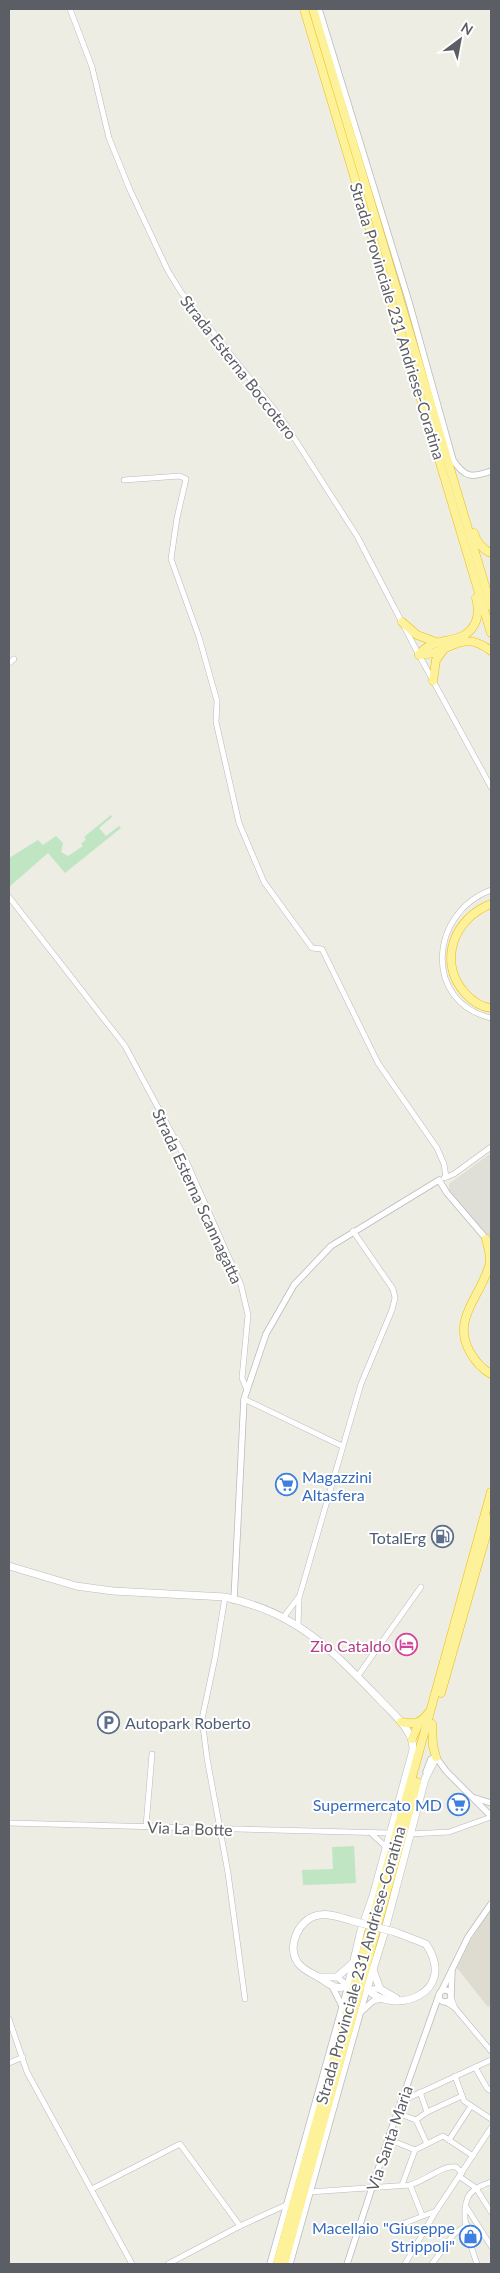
<svg xmlns="http://www.w3.org/2000/svg" width="500" height="2273" font-family="Lato,sans-serif">
  <style>
    .industrial { fill: #dfded7 }
    .education { fill: #dedcd1 }
    .green { fill: #bfe5c3 }
    .lines { fill: none; stroke-linecap: round; stroke-linejoin: round }
    .minor-casing { stroke: #b8babf; stroke-width: 6 }
    .tertiary-casing { stroke: #b8babf; stroke-width: 7 }
    .secondary-casing { stroke: #b9bbc1; stroke-width: 8 }
    .trunk-casing { stroke: #efbd02; stroke-width: 9 }
    .minor { stroke: #fff; stroke-width: 5 }
    .tertiary { stroke: #fff; stroke-width: 5.5 }
    .secondary { stroke: #fff; stroke-width: 7 }
    .trunk { stroke: #fdf29a; stroke-width: 8 }
    .secondary-bridge-casing { stroke: #b9bbc1; stroke-width: 8; stroke-linecap: butt }
    .secondary-bridge { stroke: #fff; stroke-width: 7 }
    .labels { text-anchor: middle; dominant-baseline: central; stroke-width: 4; stroke-linejoin: round; paint-order: stroke }
    .street-label { font-size: 16px; fill: #5b5e64; stroke: #fff }
    .shop-label { font-size: 16px; fill: #366cbe; stroke: #fff; text-anchor: end }
    .service-label { font-size: 16px; fill: #4e5e75; stroke: #fff; text-anchor: end }
    .hotel-label { font-size: 16px; fill: #b23c85; stroke: #fff; text-anchor: end }
  </style>
  <rect width="100%" height="100%" fill="#eeede3"/>
  <!-- industrial -->
  <path class="industrial" d="M491,1153v87l-42,-49v-7z"/>
  <!-- education -->
  <path class="education" d="M491,1909v95l-3,3 -31,-39 12,-25z"/>
  <!-- green -->
  <g class="green">
    <path d="M111,815l1,2 -13,11 7,8 13,-10 2,2 -56,45 -17,-20 -39,34v-29l29,-18 5,5 13,-9 7,7 -2,9 7,4 15,-10 -2,-2 5,-5 -2,-2z"/>
    <path d="M354,1846l2,37 -23,1 -1,-14 1,14 -30,1 -1,-15 31,-1 -1,-22z"/>
  </g>
  <g class="lines">
    <defs>
      <g id="minor">
        <path d="M70,9l22,58 17,71 21,52 38,81 13,21 101,127 75,117 62,119 72,132"/>
        <path d="M124,480l56,-4 6,3 -9,39 -6,41 28,78 18,64 -1,21 23,101 25,59 48,66 10,1 56,114 59,85 7,16 2,13"/>
        <path d="M9,663l5,-4"/>
        <path d="M491,890c-62,23 -68,112 0,128"/>
        <path d="M9,897l116,149 59,110 57,129 7,30 -6,63 5,12"/>
        <path d="M444,1178l10,-4 37,-27"/>
        <path d="M244,1399l98,47"/>
        <path d="M225,1597l-10,61 -13,61 5,39 21,115 17,126"/>
        <path d="M283,1618l15,-20"/>
        <path d="M298,1626l1,-28 62,-214 31,-74 3,-12 -2,-9 -40,-58"/>
        <path d="M357,1677l64,-90"/>
        <path d="M9,1823l381,10"/>
        <path d="M146,1826l6,-72"/>
        <path d="M372,1834l14,13"/>
        <path d="M410,1834l39,-2 42,-15"/>
        <path d="M451,1998l4,10 36,43"/>
        <path d="M446,2002l9,6"/>
        <path d="M9,2019l18,53 105,192"/>
        <path d="M9,2063l14,-6"/>
        <path d="M475,2067l12,21 4,3"/>
        <path d="M455,2076l9,25 27,18"/>
        <path d="M420,2092l7,20"/>
        <path d="M402,2101l89,-41"/>
        <path d="M397,2113l19,7 11,24"/>
        <path d="M416,2120l11,-8 35,-16"/>
        <path d="M388,2139l27,11"/>
        <path d="M449,2140l22,-34"/>
        <path d="M460,2177l16,11 15,24"/>
        <path d="M402,2185l13,-35 28,-14 30,20"/>
        <path d="M410,2185l12,30"/>
        <path d="M92,2189l88,-45 60,82"/>
        <path d="M309,2192l101,-7c15,-4 34,-21 46,-18l6,6"/>
        <path d="M467,2208l24,38"/>
        <path d="M392,2228l44,-17"/>
        <path d="M168,2264l72,-38 46,-21"/>
        <path d="M405,2264l31,-53 55,-83"/>
        <path d="M432,2264l22,-30 13,-9"/>
        <path d="M477,2264c-6,-18 -18,-47 -9,-67 5,-9 15,-12 23,-15"/>
      </g>
      <g id="tertiary">
        <path d="M319,9l90,293 44,158c12,18 19,18 38,11"/>
        <path d="M234,1600l10,-201 22,-65 28,-49 37,-39 108,-66 8,13 42,49"/>
        <path d="M426,1772l5,-13 5,-2 10,14 44,44"/>
        <path d="M475,1798l16,5"/>
        <path d="M333,1988l9,18"/>
        <circle cx="445" cy="1996" r="6"/>
        <path d="M441,1992l27,-55 23,-33"/>
        <path d="M451,1995l1,-23"/>
        <path d="M362,2011l11,-10 7,-2"/>
        <path d="M270,2264l78,-278 -11,-9"/>
        <path d="M290,2264l77,-275h13"/>
        <path d="M347,2264l41,-125 51,-144"/>
      </g>
      <g id="secondary">
        <path d="M9,1566l67,20 37,5 112,6c21,5 45,13 64,24 36,20 66,53 94,82 9,9 19,18 25,29 4,6 5,11 5,18l-40,146 -12,34 -13,56c-13,4 -18,-1 -28,-8 -8,-5 -16,-7 -22,-15 -12,-17 1,-45 21,-48 12,-2 23,3 34,6"/>
        <path d="M395,1932l31,12c33,49 -32,73 -59,45l16,-52 42,-158 11,-22"/>
        <path d="M373,1970l7,19 16,9"/>
        <path d="M319,1977h18l16,-14"/>
      </g>
      <g id="trunk">
        <path d="M304,9l187,624"/>
        <path d="M313,9l178,597"/>
        <path d="M474,533c2,8 9,17 17,20"/>
        <path d="M402,622l15,13 19,7"/>
        <path d="M419,655c14,-22 46,-6 57,-34 3,-8 2,-15 0,-23"/>
        <path d="M419,655c30,0 42,-28 72,-4"/>
        <path d="M433,681l3,-21 8,-11"/>
        <path d="M491,904c-37,14 -54,58 -26,89 7,8 16,14 26,15"/>
        <path d="M486,1239c2,9 6,18 3,27 -8,30 -38,53 -19,86 5,9 12,17 21,22"/>
        <path d="M441,1693l50,-175"/>
        <path d="M401,1722c14,3 20,1 28,-10"/>
        <path d="M432,1724l1,22 3,11"/>
        <path d="M412,1739l7,-16"/>
        <path d="M277,2264l214,-772"/>
        <path d="M284,2264l133,-482"/>
      </g>
    </defs>
    <!-- minor casing -->
    <use href="#minor" class="minor-casing"/>
    <!-- tertiary casing -->
    <use href="#tertiary" class="tertiary-casing"/>
    <!-- secondary casing -->
    <use href="#secondary" class="secondary-casing"/>
    <!-- trunk casing -->
    <use href="#trunk" class="trunk-casing"/>
    <!-- minor -->
    <use href="#minor" class="minor"/>
    <!-- tertiary -->
    <use href="#tertiary" class="tertiary"/>
    <!-- secondary -->
    <use href="#secondary" class="secondary"/>
    <!-- trunk -->
    <use href="#trunk" class="trunk"/>
    <defs>
      <path id="secondary-bridge" d="M353,1921l42,11"/>
    </defs>
    <!-- secondary-bridge casing -->
    <use href="#secondary-bridge" class="secondary-bridge-casing"/>
    <!-- secondary-bridge -->
    <use href="#secondary-bridge" class="secondary-bridge"/>
  </g>
  <!-- icons -->
  <defs>
    <symbol id="supermarket-ring" viewBox="-11 -11 22 22"><circle r="9.5" fill="#fff" stroke="#3f7fe0" stroke-width="1.5"/><path d="M-6-5.5h2.5l.6 2H6L4.5 2H-2.5L-4.4-4H-6ZM-1.5 3.2a1.3 1.3 0 1 0 .1 0ZM3 3.2a1.3 1.3 0 1 0 .1 0Z" fill="#3f7fe0"/></symbol>
    <symbol id="fuel-ring" viewBox="-11 -11 22 22"><circle r="9.5" fill="#fff" stroke="#5c6f8a" stroke-width="1.5"/><path d="M-5.5-6h7V0h2V4h1.3V-2.5L3-4.5l.8-.8L6-3V5H2.5V1h-1V6h-7ZM-4.2-4.7v3.2H.2V-4.7Z" fill="#5c6f8a"/></symbol>
    <symbol id="hotel-ring" viewBox="-11 -11 22 22"><circle r="9.5" fill="#fff" stroke="#d1479c" stroke-width="1.5"/><path d="M-6-4.5h1.5V1H6V5H4.5V3h-9V5H-6ZM-4 0a1.8 1.8 0 1 1 3.6 0ZM.5 0V-2.5h3Q6-2.5 6 0Z" fill="#d1479c"/></symbol>
    <symbol id="parking-ring" viewBox="-11 -11 22 22"><circle r="9.5" fill="#fff" stroke="#5c6f8a" stroke-width="1.5"/><path d="M-3.5-5.5H1a3.5 3.5 0 0 1 0 7H-1V5.5H-3.5ZM-1-3.4V-.6H.8a1.4 1.4 0 0 0 0-2.8Z" fill="#5c6f8a"/></symbol>
    <symbol id="shop-ring" viewBox="-11 -11 22 22"><circle r="9.5" fill="#fff" stroke="#3f7fe0" stroke-width="1.5"/><path d="M-5-2.5h2.3a2.7 3.5 0 0 1 5.4 0H5L5.5 6h-11ZM-1.5-2.5h3a1.5 2.3 0 0 0-3 0Z" fill="#3f7fe0"/></symbol>
  </defs>
  <g fill-rule="evenodd">
    <use href="#supermarket-ring" x="274" y="1472" width="25" height="25"/>
    <use href="#fuel-ring" x="430" y="1524" width="25" height="25"/>
    <use href="#hotel-ring" x="394" y="1632" width="25" height="25"/>
    <use href="#parking-ring" x="96" y="1710" width="25" height="25"/>
    <use href="#supermarket-ring" x="446" y="1792" width="25" height="25"/>
    <use href="#shop-ring" x="458" y="2224" width="25" height="25"/>
  </g>
  <g class="labels">
    <!-- street labels -->
    <g class="street-label">
      <text transform="translate(398 321) rotate(73)">Strada Provinciale 231 Andriese-Coratina</text>
      <text transform="translate(239 367) rotate(52)">Strada Esterna Boccotero</text>
      <text transform="translate(198 1196) rotate(65)">Strada Esterna Scannagatta</text>
      <text transform="translate(190 1828) rotate(2)">Via La Botte</text>
      <text transform="translate(360 1965) rotate(-74)">Strada Provinciale 231 Andriese-Coratina</text>
      <text transform="translate(389 2138) rotate(-71)">Via Santa Maria</text>
    </g>
    <!-- shop labels -->
    <g class="shop-label">
      <text x="302" y="1476" text-anchor="start">Magazzini<tspan x="302" dy="18">Altasfera</tspan></text>
      <text x="442" y="1804">Supermercato MD</text>
      <text x="455" y="2227">Macellaio "Giuseppe<tspan x="455" dy="18">Strippoli"</tspan></text>
    </g>
    <!-- service labels -->
    <g class="service-label">
      <text x="426" y="1537">TotalErg</text>
      <text x="125" y="1722" text-anchor="start">Autopark Roberto</text>
    </g>
    <!-- hotel labels -->
    <g class="hotel-label">
      <text x="391" y="1645">Zio Cataldo</text>
    </g>
  </g>
  <!-- border -->
  <rect width="500" height="2273" fill="none" stroke="#5b5e64" stroke-width="20"/>
  <!-- north arrow -->
  <g transform="translate(460 40) rotate(32)" stroke="#ffffff" stroke-width="4" paint-order="stroke">
  <path d="M0-4L9 19L0 12L-9 19Z" fill="#5b5e64"/>
  <text y="-8" font-size="14" font-weight="bold" text-anchor="middle" fill="#5b5e64">N</text>
  </g>
</svg>
